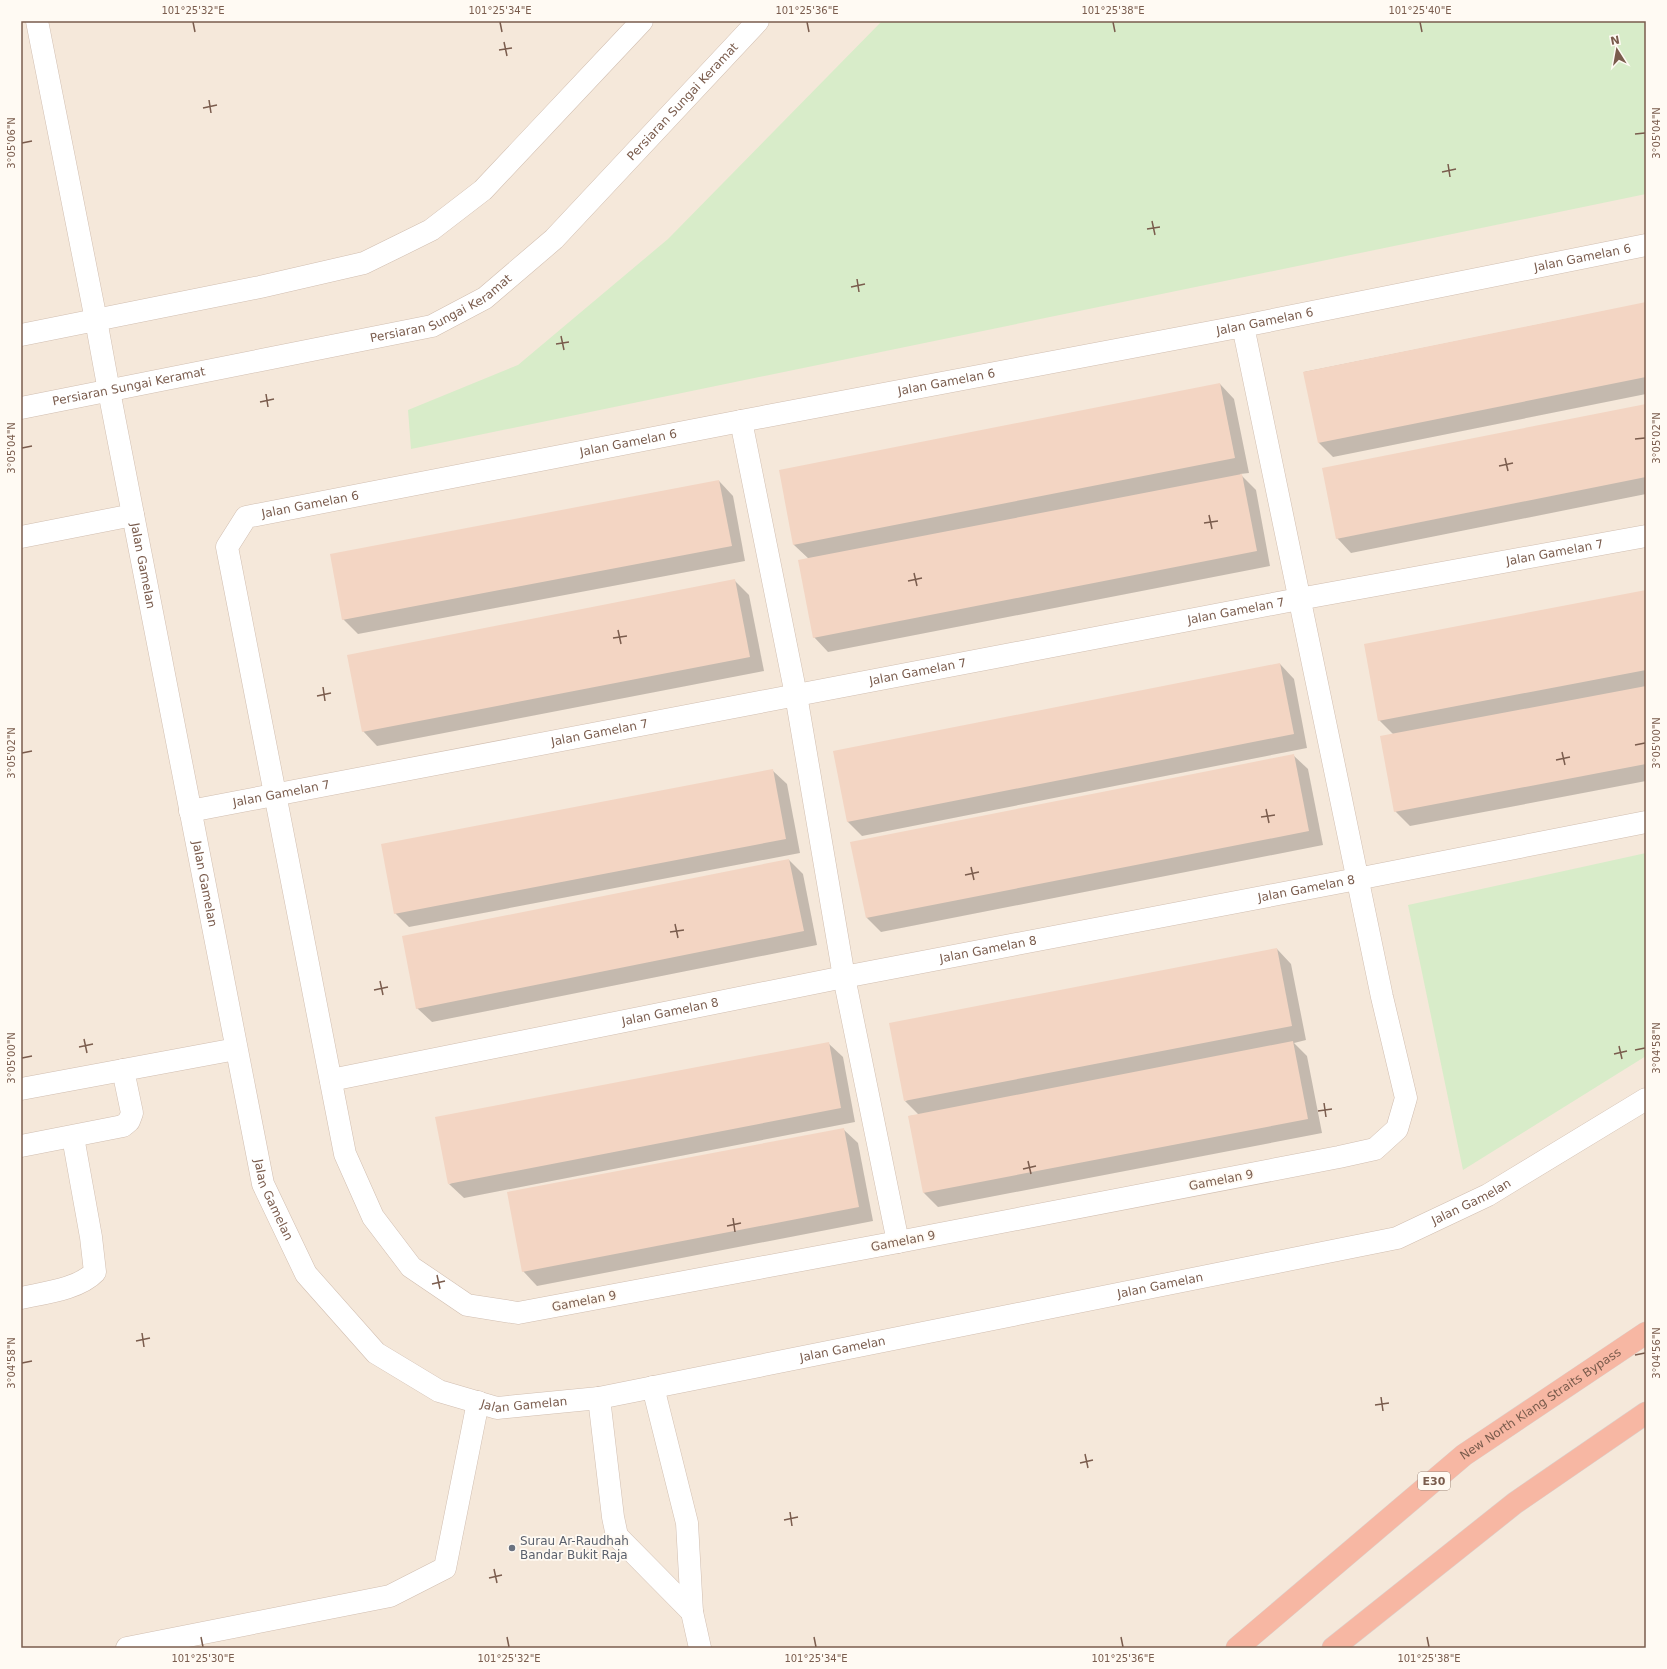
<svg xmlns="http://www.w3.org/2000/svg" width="1667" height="1669" font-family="'DejaVu Sans',sans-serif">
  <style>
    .residential { fill: #f5e8da }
    .green { fill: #d8ecc9 }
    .shadow { fill: #0003 }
    .building { fill: #f3d5c3 }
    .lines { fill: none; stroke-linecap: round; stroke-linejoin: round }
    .minor-casing { stroke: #d1beb0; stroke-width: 23 }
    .highway-casing { stroke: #dad1cd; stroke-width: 23 }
    .minor { stroke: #fff; stroke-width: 22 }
    .highway { stroke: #f7b7a3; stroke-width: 22 }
    .ticks { fill: none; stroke: #7a5c4d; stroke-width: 1.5 }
    .worship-dot { fill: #6b7280; stroke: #fffaf3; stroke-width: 1.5 }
    .labels { text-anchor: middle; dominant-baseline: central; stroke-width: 3.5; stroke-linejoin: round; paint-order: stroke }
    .shield { fill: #fffaf3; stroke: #a28b7f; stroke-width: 1 }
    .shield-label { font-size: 11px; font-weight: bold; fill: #7a5c4d }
    .street-label { font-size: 12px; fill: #7a5c4d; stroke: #fffaf3 }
    .worship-label { font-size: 12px; fill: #5b616d; stroke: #fffaf3; text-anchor: start }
    .neatline { fill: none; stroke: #7a5c4d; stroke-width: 1.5 }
    .ticks-label { font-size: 10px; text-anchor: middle; fill: #7a5c4d }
  </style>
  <rect width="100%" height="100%" fill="#fdf6ec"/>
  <!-- residential -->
  <rect class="residential" x="21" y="21" width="1625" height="1627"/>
  <!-- green -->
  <g class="green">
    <path d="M882,21h764v173l-1235,255 -3,-39 110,-45 150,-126z"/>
    <path d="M1646,853v203l-183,114 -55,-265z"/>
  </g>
  <!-- shadow -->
  <g class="shadow">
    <path d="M1646,303v91l-313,63 -14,-14 -15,-71z"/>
    <path d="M1220,384l14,15 15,74 -9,1 16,16 14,76 -442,86 -14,-15 -5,-78 -15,-14 -14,-74z"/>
    <path d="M1646,405v89l-295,59 -14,-15z"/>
    <path d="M719,481l14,15 12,65 -387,73 -15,-15z"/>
    <path d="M734,580l15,15 15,76 -387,75 -14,-15z"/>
    <path d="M1646,591v190l-236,45 -15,-15 -2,-77 -14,-14z"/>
    <path d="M1280,664l14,15 13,69 -445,88 -15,-15z"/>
    <path d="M1293,755l15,14 15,76 -442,87 -14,-14 -15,-75z"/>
    <path d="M772,770l15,14 13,69 -391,74 -14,-14z"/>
    <path d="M789,860l14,14 14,71 -385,77 -15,-14z"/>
    <path d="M1277,949l14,15 15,76 -12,3 13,13 15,77 -384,74 -14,-14 -15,-77 10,-1 -14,-14z"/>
    <path d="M828,1043l15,14 12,65 -391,76 -15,-14z"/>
    <path d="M843,1129l15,14 15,78 -336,65 -14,-15z"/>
  </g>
  <!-- building -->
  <g class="building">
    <path d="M1646,302v75l-328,66 -15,-71z"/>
    <path d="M1220,383l15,75 -442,87 -14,-75z"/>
    <path d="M1646,404v73l-310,62 -14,-71z"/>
    <path d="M1242,474l15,77 -444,87 -15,-78z"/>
    <path d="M719,480l13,66 -390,74 -12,-66z"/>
    <path d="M735,579l15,78 -388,75 -15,-77z"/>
    <path d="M1646,590v80l-268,51 -14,-77z"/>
    <path d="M1280,663l14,71 -447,88 -14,-71z"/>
    <path d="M1646,686v78l-252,48 -14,-76z"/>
    <path d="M1294,754l15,77 -443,87 -16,-76z"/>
    <path d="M773,769l13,70 -392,75 -13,-70z"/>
    <path d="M789,859l15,72 -388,78 -14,-73z"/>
    <path d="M1277,948l15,78 -388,75 -15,-78z"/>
    <path d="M1293,1041l15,78 -385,74 -15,-77z"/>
    <path d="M829,1042l12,66 -393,76 -13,-67z"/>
    <path d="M844,1128l15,79 -337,65 -15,-80z"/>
  </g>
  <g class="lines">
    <defs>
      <g id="minor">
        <path id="s1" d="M37,21l59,299 13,71 154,793 43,90 70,79 63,38 58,17 102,-10 798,-160 91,-43 158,-96"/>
        <path id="s2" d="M1243,326l139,671 24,101 -9,31 -22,20 -36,8 -441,85 -380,71 -51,-8 -56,-38 -38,-50 -28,-63 -118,-607 19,-30 495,-96 502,-95 403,-81"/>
        <path d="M21,335l239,-48 104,-24 67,-33 52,-40 159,-169"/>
        <path id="s3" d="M21,408l411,-82 53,-28 69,-59 204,-218"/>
        <path d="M741,421l55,274 48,282 54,265"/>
        <path d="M21,537l112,-22"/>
        <path id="s4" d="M190,811l1109,-212 347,-63"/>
        <path id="s5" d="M331,1080l513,-103 513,-98 289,-57"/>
        <path d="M21,1089l215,-40"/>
        <path d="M21,1146l102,-20 6,-5 3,-8 -9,-43"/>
        <path d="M21,1298c23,-5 58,-9 74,-26l-4,-35 -18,-100"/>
        <path d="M653,1387l34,136 5,89 8,36"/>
        <path d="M599,1398l14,119 4,19 75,76"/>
        <path d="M127,1648l263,-52 55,-28 33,-166"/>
      </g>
      <g id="highway">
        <path id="s6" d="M1237,1648l227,-193 182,-122"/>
        <path d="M1333,1648l182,-145 131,-90"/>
      </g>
    </defs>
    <!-- minor casing -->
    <use href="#minor" class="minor-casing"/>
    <!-- highway casing -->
    <use href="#highway" class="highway-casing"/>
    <!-- minor -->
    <use href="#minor" class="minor"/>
    <!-- highway -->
    <use href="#highway" class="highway"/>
  </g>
  <!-- ticks -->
  <path class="ticks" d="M193,22l2,10M500,22l2,10M807,22l2,10M1113,22l2,10M1420,22l2,10M504,42l3,14M499,50l13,-2M209,100l2,13M203,108l14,-3M1635,134l10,-1M22,143l10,-2M1448,164l2,13M1442,172l14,-3M1152,221l3,14M1147,229l13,-2M857,279l2,13M851,287l14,-3M561,336l3,14M556,344l13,-2M266,394l2,13M260,402l14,-3M1635,439l10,-1M22,448l10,-2M1505,458l3,13M1499,466l14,-3M1209,515l3,14M1204,523l14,-2M914,573l3,13M908,581l14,-3M618,630l3,14M613,638l14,-2M323,687l2,14M317,696l14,-3M1635,745l10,-2M1562,752l3,13M22,753l10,-2M1556,760l14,-3M1266,809l3,14M1261,817l14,-2M971,867l3,13M965,875l14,-3M675,924l3,14M670,932l14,-2M380,981l3,14M374,990l14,-3M84,1039l3,14M1619,1046l3,13M79,1047l14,-3M1635,1050l10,-2M1614,1054l13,-3M22,1058l10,-2M1324,1103l2,14M1318,1111l14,-2M1028,1161l3,13M1023,1169l13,-3M733,1218l2,14M727,1226l14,-3M437,1275l3,14M432,1284l13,-3M142,1333l2,14M136,1341l14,-3M1635,1355l10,-2M22,1363l10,-2M1381,1397l2,14M1375,1405l14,-2M1085,1454l3,14M1080,1463l13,-3M790,1512l2,14M784,1520l14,-3M494,1569l3,14M489,1578l13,-3M201,1637l2,10M507,1637l2,10M814,1637l2,10M1121,1637l2,10M1427,1637l2,10"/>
  <!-- markers -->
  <circle class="worship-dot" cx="512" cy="1548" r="4"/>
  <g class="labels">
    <!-- shield labels -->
    <rect class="shield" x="1418" y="1472" width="32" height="18" rx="3"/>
    <g class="shield-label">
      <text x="1434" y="1481">E30</text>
    </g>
    <!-- street labels -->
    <g class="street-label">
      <text stroke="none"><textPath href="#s3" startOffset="758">Persiaran Sungai Keramat</textPath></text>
      <text stroke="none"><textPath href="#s2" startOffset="3990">Jalan Gamelan 6</textPath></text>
      <text stroke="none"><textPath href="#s3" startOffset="434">Persiaran Sungai Keramat</textPath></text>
      <text stroke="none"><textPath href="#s2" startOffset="3666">Jalan Gamelan 6</textPath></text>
      <text stroke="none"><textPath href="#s2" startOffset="3342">Jalan Gamelan 6</textPath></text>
      <text stroke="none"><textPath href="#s3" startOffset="110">Persiaran Sungai Keramat</textPath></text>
      <text stroke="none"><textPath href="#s2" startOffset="3018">Jalan Gamelan 6</textPath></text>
      <text stroke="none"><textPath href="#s2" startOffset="2694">Jalan Gamelan 6</textPath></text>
      <text stroke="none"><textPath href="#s4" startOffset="1389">Jalan Gamelan 7</textPath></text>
      <text stroke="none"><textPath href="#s1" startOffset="555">Jalan Gamelan</textPath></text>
      <text stroke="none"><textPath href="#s4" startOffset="1065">Jalan Gamelan 7</textPath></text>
      <text stroke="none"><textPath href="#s4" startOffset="741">Jalan Gamelan 7</textPath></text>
      <text stroke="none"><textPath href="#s4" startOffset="417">Jalan Gamelan 7</textPath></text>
      <text stroke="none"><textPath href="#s4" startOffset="93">Jalan Gamelan 7</textPath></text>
      <text stroke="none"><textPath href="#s1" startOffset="879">Jalan Gamelan</textPath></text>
      <text stroke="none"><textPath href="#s5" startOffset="994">Jalan Gamelan 8</textPath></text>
      <text stroke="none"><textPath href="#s5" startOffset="670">Jalan Gamelan 8</textPath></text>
      <text stroke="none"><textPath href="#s5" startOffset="346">Jalan Gamelan 8</textPath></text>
      <text transform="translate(1221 1180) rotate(-11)">Gamelan 9</text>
      <text stroke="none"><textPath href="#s1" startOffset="1203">Jalan Gamelan</textPath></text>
      <text stroke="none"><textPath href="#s1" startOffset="2523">Jalan Gamelan</textPath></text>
      <text transform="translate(903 1241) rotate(-11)">Gamelan 9</text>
      <text stroke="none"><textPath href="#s1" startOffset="2199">Jalan Gamelan</textPath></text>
      <text transform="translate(584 1301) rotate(-11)">Gamelan 9</text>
      <text stroke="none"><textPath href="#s1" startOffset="1875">Jalan Gamelan</textPath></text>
      <text stroke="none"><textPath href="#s1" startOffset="1551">Jalan Gamelan</textPath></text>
      <text stroke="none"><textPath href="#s6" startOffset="390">New North Klang Straits Bypass</textPath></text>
    </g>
    <!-- worship labels -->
    <g class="worship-label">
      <text x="520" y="1541">Surau Ar-Raudhah<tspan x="520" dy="14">Bandar Bukit Raja</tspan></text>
    </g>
  </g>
  <!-- border -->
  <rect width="1667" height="1669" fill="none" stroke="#fffaf3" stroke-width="44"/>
  <!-- north arrow -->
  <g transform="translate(1617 50) rotate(349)" stroke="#fffaf3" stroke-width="3" paint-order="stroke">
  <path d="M0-3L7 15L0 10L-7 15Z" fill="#7a5c4d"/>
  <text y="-6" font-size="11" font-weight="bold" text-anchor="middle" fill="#7a5c4d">N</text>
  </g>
  <rect x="22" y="22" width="1623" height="1625" class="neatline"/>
  <g class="ticks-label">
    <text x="193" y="14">101°25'32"E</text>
    <text x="500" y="14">101°25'34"E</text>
    <text x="807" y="14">101°25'36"E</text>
    <text x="1113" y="14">101°25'38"E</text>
    <text x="1420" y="14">101°25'40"E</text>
    <text transform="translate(1656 133) rotate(-90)" y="4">3°05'04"N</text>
    <text transform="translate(11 143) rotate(-90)" y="4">3°05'06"N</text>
    <text transform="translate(1656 438) rotate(-90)" y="4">3°05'02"N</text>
    <text transform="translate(11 448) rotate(-90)" y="4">3°05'04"N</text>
    <text transform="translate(1656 743) rotate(-90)" y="4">3°05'00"N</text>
    <text transform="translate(11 753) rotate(-90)" y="4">3°05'02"N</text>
    <text transform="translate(1656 1048) rotate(-90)" y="4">3°04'58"N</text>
    <text transform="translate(11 1058) rotate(-90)" y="4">3°05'00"N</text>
    <text transform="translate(1656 1353) rotate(-90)" y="4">3°04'56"N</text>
    <text transform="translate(11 1363) rotate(-90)" y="4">3°04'58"N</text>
    <text x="203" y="1662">101°25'30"E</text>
    <text x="509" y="1662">101°25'32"E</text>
    <text x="816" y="1662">101°25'34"E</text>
    <text x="1123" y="1662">101°25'36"E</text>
    <text x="1429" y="1662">101°25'38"E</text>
  </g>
</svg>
